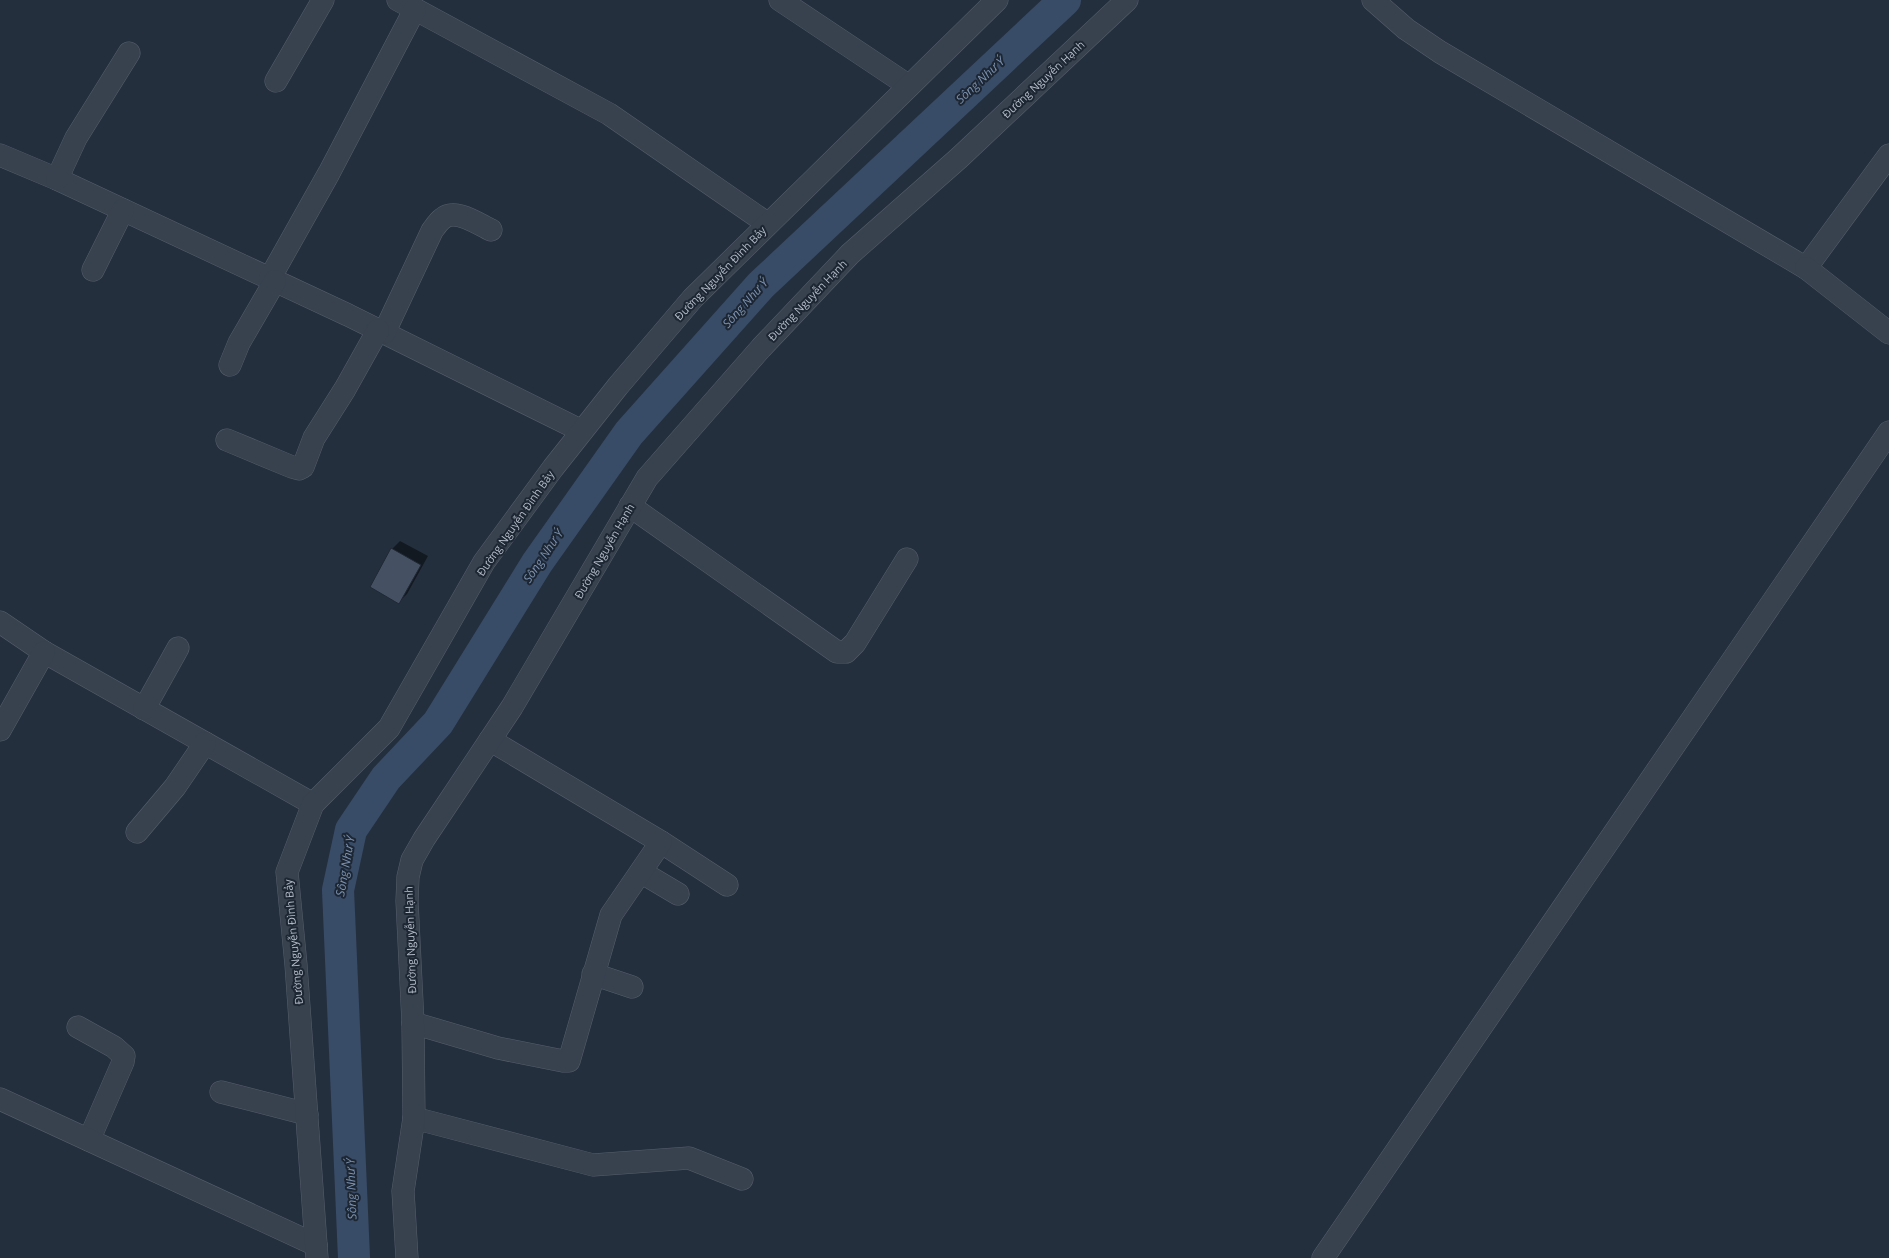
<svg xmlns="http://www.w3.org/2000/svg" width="1889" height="1258" font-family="'Open Sans',sans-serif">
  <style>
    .shadow { fill: #0007 }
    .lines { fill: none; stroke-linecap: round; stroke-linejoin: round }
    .river { stroke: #394c67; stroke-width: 32 }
    .building { fill: #455162; stroke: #1f2835 }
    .minor-casing { stroke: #565f6c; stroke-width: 23 }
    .minor { stroke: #38414e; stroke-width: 22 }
    .labels { text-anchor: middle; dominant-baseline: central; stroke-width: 4; stroke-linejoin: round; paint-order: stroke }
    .street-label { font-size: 11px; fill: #b4bcc9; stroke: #1d2633 }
    .water-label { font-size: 12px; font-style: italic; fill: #7c92b1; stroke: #1d2633 }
  </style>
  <rect width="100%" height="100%" fill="#242f3e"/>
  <!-- shadow -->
  <path class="shadow" d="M400,541l28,15 -21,38 -8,8 -28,-15 21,-38z"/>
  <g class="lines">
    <!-- river -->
    <path class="river" d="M354,1258l-16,-368 13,-60 35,-52 52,-55 99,-160 92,-130 132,-148 304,-285"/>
  </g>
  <!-- building -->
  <path class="building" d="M391,548l30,17 -22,39 -29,-17z"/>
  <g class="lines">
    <defs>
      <g id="minor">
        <path d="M398,0l211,114 159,110"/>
        <path d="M780,0l129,86"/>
        <path d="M1373,0l33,29 34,23 366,216 83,-113"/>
        <path d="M276,81l47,-81"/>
        <path d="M0,155l57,24 291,136 234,116"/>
        <path d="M57,179l19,-41 53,-85"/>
        <path d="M1806,268l83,65"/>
        <path d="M93,270l30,-60"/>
        <path d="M270,278l59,-105 86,-164"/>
        <path d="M384,333l48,-102c3,-4 6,-9 10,-12 13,-12 36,5 49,11"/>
        <path d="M230,365l9,-22 36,-62"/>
        <path d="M227,440l65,27 7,2 4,-2 11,-29 31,-49 33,-59"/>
        <path d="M630,506l207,146h9l9,-9 52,-84"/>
        <path d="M0,622l44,30 269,152"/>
        <path d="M144,709l34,-61"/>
        <path d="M0,730l44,-78"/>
        <path d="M137,832l38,-45 30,-44"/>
        <path d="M661,842l66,43"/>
        <path d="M641,872l37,22"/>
        <path d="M593,974l39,13"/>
        <path d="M413,1023l85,25 65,13h6l42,-146 50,-73 -171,-102"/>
        <path d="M78,1027l36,20 10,9 -1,6 -34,78"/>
        <path d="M221,1092l86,22"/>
        <path d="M0,1099l316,146"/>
        <path d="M414,1118l179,47 96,-7 53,21"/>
        <path d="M317,1258l-21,-293 -9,-93 26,-68 76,-76 95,-166 69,-94 65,-82 75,-88 304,-298"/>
        <path d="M407,1258l-4,-67 11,-73 -1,-95 -6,-122 1,-24 4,-17 12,-21 88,-132 135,-229 114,-130 89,-94 109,-96 168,-158"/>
        <path d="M1323,1258l566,-826"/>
      </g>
    </defs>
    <!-- minor casing -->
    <use href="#minor" class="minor-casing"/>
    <!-- minor -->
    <use href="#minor" class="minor"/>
  </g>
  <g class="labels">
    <!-- street labels -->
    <g class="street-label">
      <text transform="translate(1043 79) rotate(-43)">Đường Nguyễn Hạnh</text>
      <text transform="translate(720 273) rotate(-46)">Đường Nguyễn Đình Bảy</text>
      <text transform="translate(807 300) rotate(-46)">Đường Nguyễn Hạnh</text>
      <text transform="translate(515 523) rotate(-55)">Đường Nguyễn Đình Bảy</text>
      <text transform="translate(604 551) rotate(-60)">Đường Nguyễn Hạnh</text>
      <text transform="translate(410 940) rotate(-92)">Đường Nguyễn Hạnh</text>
      <text transform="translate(293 942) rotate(-95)">Đường Nguyễn Đình Bảy</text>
    </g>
    <!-- water labels -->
    <g class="water-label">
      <text transform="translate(980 80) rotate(-43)">Sông Như Ý</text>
      <text transform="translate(745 303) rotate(-48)">Sông Như Ý</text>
      <text transform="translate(543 556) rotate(-56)">Sông Như Ý</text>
      <text transform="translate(345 866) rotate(-80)">Sông Như Ý</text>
      <text transform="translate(351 1189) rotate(-92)">Sông Như Ý</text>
    </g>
  </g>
</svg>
